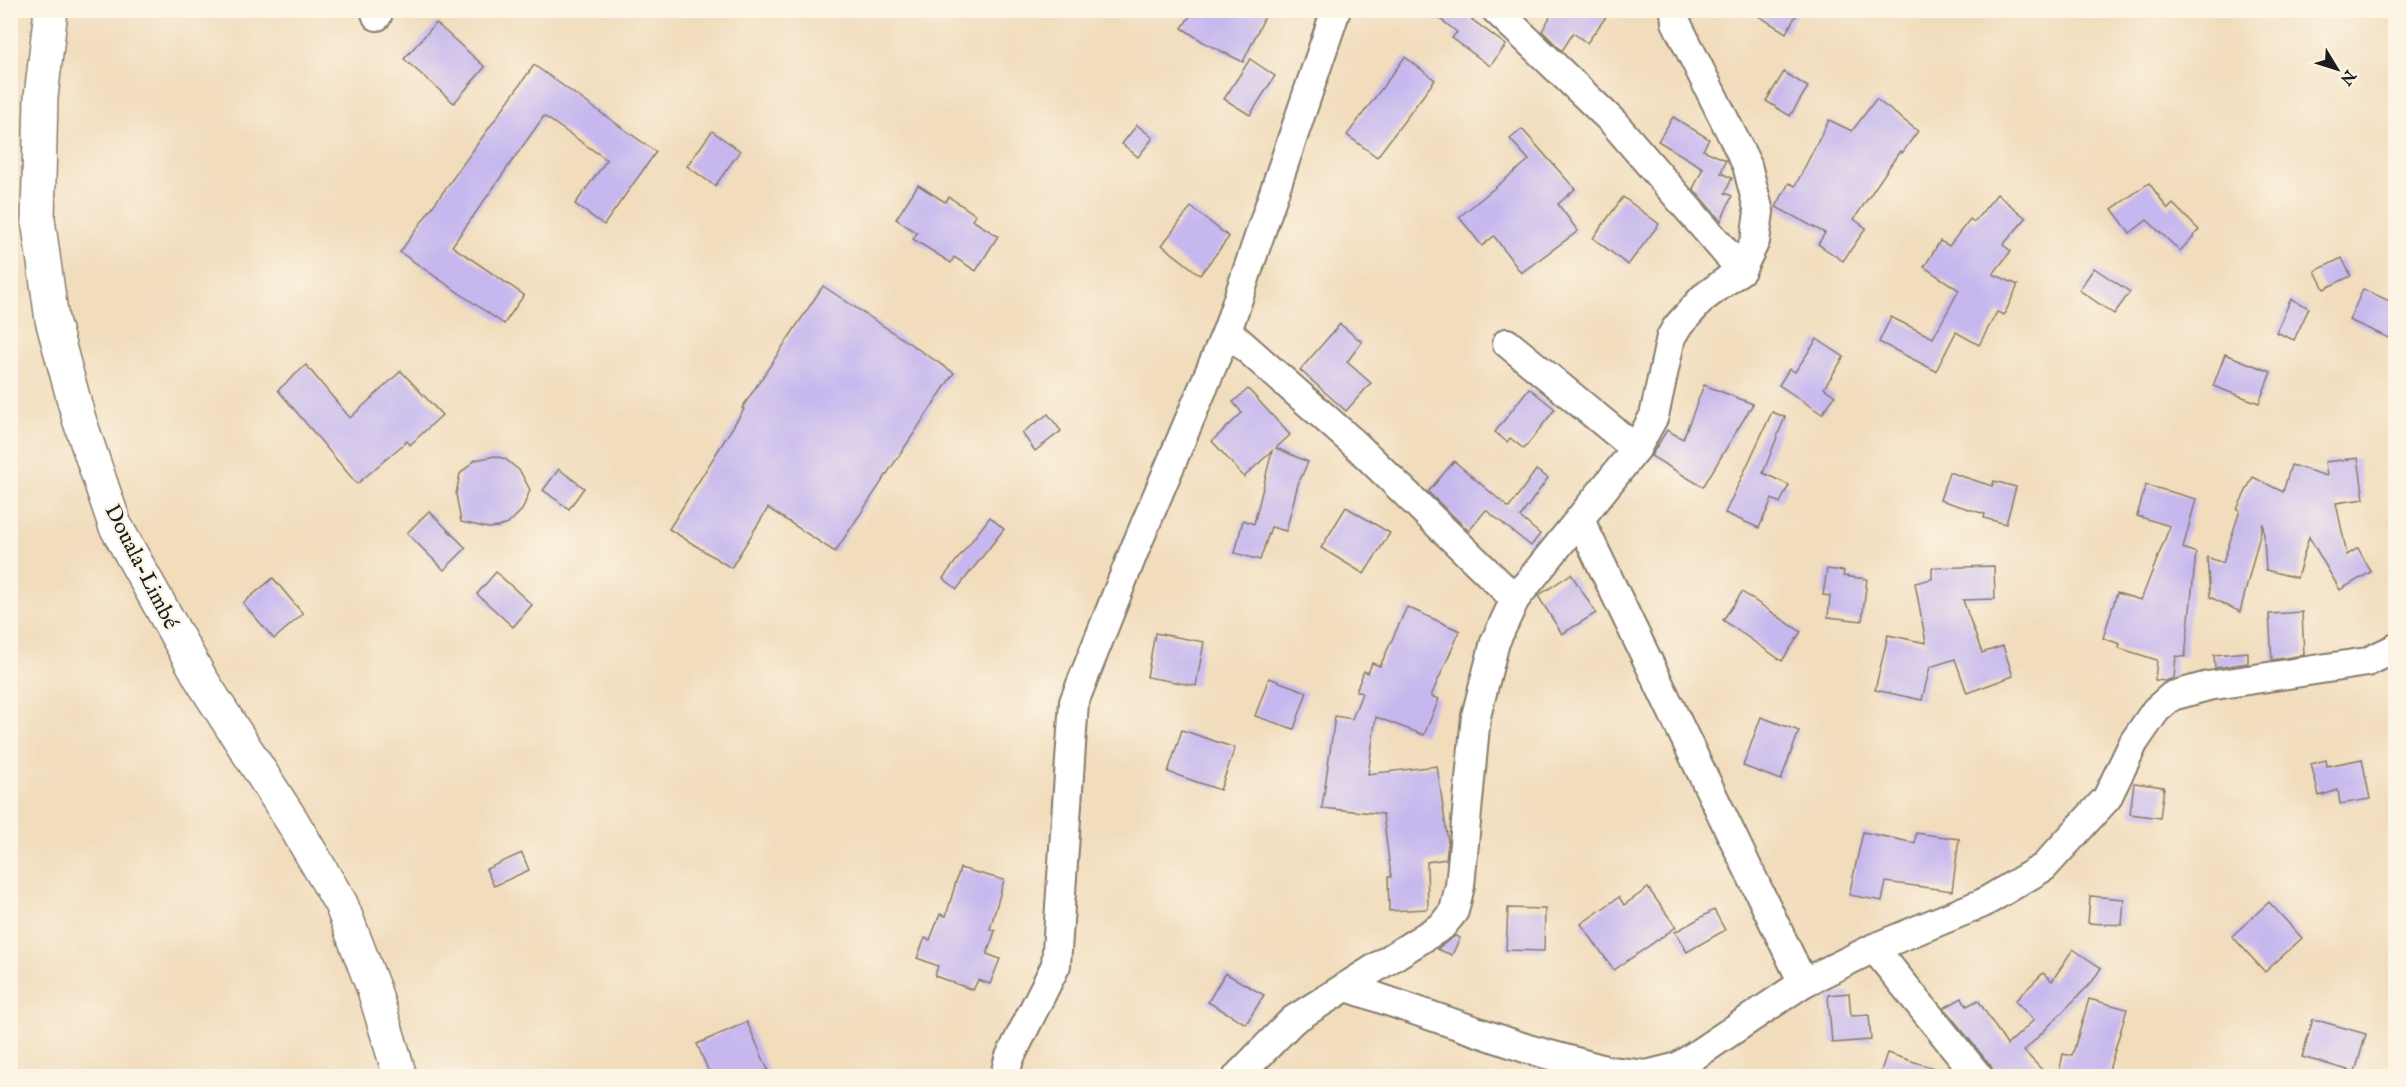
<svg xmlns="http://www.w3.org/2000/svg" width="2406" height="1087" font-family="'IM FELL English',serif">
  <style>
    .building { fill: #c6b7ee }
    .lines { fill: none; stroke-linecap: round; stroke-linejoin: round }
    .minor-casing { stroke: #867c6c; stroke-width: 32 }
    .highway-casing { stroke: #867c6c; stroke-width: 36 }
    .minor { stroke: #fff; stroke-width: 28 }
    .highway { stroke: #fff; stroke-width: 33 }
    .labels { text-anchor: middle; dominant-baseline: central; stroke-width: 5; stroke-linejoin: round; paint-order: stroke }
    .street-label { font-size: 22px; fill: #1c1c1c; stroke: #fcf5e5 }
  </style>
  <rect width="100%" height="100%" fill="#fcf5e5"/>
  <filter id="ink" filterUnits="userSpaceOnUse"><feTurbulence type="fractalNoise" baseFrequency=".0167" numOctaves="2"/><feDisplacementMap in="SourceGraphic" scale="12" xChannelSelector="R" yChannelSelector="G"/><feConvolveMatrix kernelMatrix="1 2 1 2 8 2 1 2 1" color-interpolation-filters="sRGB"/></filter>
  <filter id="wash" filterUnits="userSpaceOnUse"><feTurbulence type="fractalNoise" baseFrequency=".008" numOctaves="4" result="noise"/><feDisplacementMap in="SourceGraphic" scale="24" xChannelSelector="R" yChannelSelector="G"/><feGaussianBlur stdDeviation="1.35" result="paint"/><feColorMatrix in="noise" values="0 0 0 0 0 0 0 0 0 0 0 0 0 0 0 0 0 1.4 0 .05"/><feComposite in="paint" operator="in"/></filter>
  <g filter="url(#wash)">
    <rect width="100%" height="100%" fill="#f1dcbc"/>
    <g id="blocks">
      <!-- building -->
      <g class="building">
        <path d="M1194,10h74l-25,52 -38,-19 -23,-15z"/>
        <path d="M1428,10h31l47,35 -16,21 -38,-28 5,-6z"/>
        <path d="M1554,10h57l-24,33 -14,-10 -11,18 -20,-20z"/>
        <path d="M1749,10h50l-13,23z"/>
        <path d="M436,23l49,44 -31,36 -50,-44z"/>
        <path d="M1405,57l30,23 -58,77 -30,-22z"/>
        <path d="M1250,59l25,17 -25,39 -26,-16z"/>
        <path d="M534,65l122,87 -52,73 -29,-21 32,-44 -63,-44 -92,130 72,49 -20,29 -104,-72z"/>
        <path d="M1784,72l24,15 -18,29 -24,-15z"/>
        <path d="M1876,99l42,32 -16,22 -2,-2 -46,68 12,9 -23,33 -25,-17 7,-11 -49,-26 13,-24 6,3 34,-66 23,11z"/>
        <path d="M1673,117l36,22 -6,11 23,10 -5,13 11,5 -7,15 7,3 -11,25 -28,-32 10,-21 -45,-27z"/>
        <path d="M1137,125l16,13 -15,19 -16,-13z"/>
        <path d="M1522,129l53,60 -17,15 20,27 -57,42 -27,-37 -12,10 -23,-29 70,-57 -19,-21z"/>
        <path d="M712,131l28,20 -25,35 -28,-20z"/>
        <path d="M2149,183l19,26 5,-5 26,26 -19,21 -33,-31 -17,13 -18,-24z"/>
        <path d="M918,185l27,17 4,-5 27,18 -4,5 26,16 -22,35 -22,-14 -3,6 -38,-24 4,-6 -21,-14z"/>
        <path d="M1997,194l29,24 -23,27 8,6 -18,23 25,11 -14,30 -7,-3 -18,33 -23,-13 -20,39 -57,-29 12,-25 42,21 26,-48 -35,-23 16,-26 9,5 21,-27 4,3z"/>
        <path d="M1623,197l36,27 -31,41 -35,-27z"/>
        <path d="M1191,207l38,30 -29,38 -38,-30z"/>
        <path d="M2342,258l9,18 -27,13 -9,-18z"/>
        <path d="M2094,268l36,24 -16,22 -35,-24z"/>
        <path d="M823,286l131,87 -119,179 -67,-44 -37,60 -62,-39 75,-120 -2,-1z"/>
        <path d="M2363,289l33,15v21l-7,13 -40,-18z"/>
        <path d="M2291,299l18,9 -15,32 -18,-8z"/>
        <path d="M1340,324l22,18 -15,20 24,21 -25,28 -46,-41z"/>
        <path d="M1817,339l27,18 -20,31 11,8 -13,18 -43,-29 10,-16 6,3z"/>
        <path d="M2225,354l46,18 -12,31 -46,-17z"/>
        <path d="M306,365l44,53 51,-47 41,44 -32,30 -3,-4 -50,43 -79,-94z"/>
        <path d="M1704,385l49,19 -50,83 -52,-31 16,-26 16,9z"/>
        <path d="M1529,388l26,21 -31,40 -14,-11 -3,4 -12,-10z"/>
        <path d="M1248,389l42,46 -14,13 32,14 -10,22 -12,47 -15,-4 -11,33 -25,-7 8,-33 11,4 18,-73 -28,26 -32,-36 30,-28 -9,-11z"/>
        <path d="M1772,412l13,5 -22,56 26,12 -9,18 -8,-4 -13,29 -34,-15z"/>
        <path d="M1048,414l13,17 -26,20 -13,-18z"/>
        <path d="M495,456l10,3 15,12 10,19 -8,20 -14,14 -10,3 -10,1 -27,-6 -5,-28 4,-20 15,-14z"/>
        <path d="M2358,458l6,41 -28,4 11,52 11,-7 13,24 -31,18 -31,-53 -12,41 -31,-8 -3,-47 -23,89 -30,-15 -3,-40 16,6 17,-53 -3,-1 16,-32 30,15 8,-27 36,11 -2,-14z"/>
        <path d="M1454,461l55,47 27,-38 12,8 -28,39 20,17 -9,12 -45,-36 -17,21 -41,-39z"/>
        <path d="M559,469l25,19 -15,21 -26,-19z"/>
        <path d="M1949,472l43,14 2,-5 22,6 -10,37 -22,-6 1,-4 -45,-14z"/>
        <path d="M2146,485l50,14 -13,49 13,5 -11,104 -9,-1 -2,22 -9,3 -10,-1 2,-20 -38,-12 1,-4 -17,-6 14,-45 24,7 29,-74 -33,-10z"/>
        <path d="M1346,507l44,26 -26,41 -43,-26z"/>
        <path d="M429,511l37,37 -22,22 -37,-37z"/>
        <path d="M990,517l14,12 -47,60 -14,-11z"/>
        <path d="M1994,566l1,33 -32,1 19,53 21,-7 10,30 -46,17 -12,-34 -25,8 -8,33 -47,-10 13,-55 38,8 -11,-60 17,-4v-11z"/>
        <path d="M1827,569l17,2 -1,5 24,3 -5,42 -34,-4 2,-21 -7,-1z"/>
        <path d="M496,572l36,33 -19,22 -36,-33z"/>
        <path d="M1571,574l25,39 -34,21 -24,-38z"/>
        <path d="M273,578l30,36 -29,25 -31,-36z"/>
        <path d="M1742,592l59,40 -19,29 -59,-41z"/>
        <path d="M1407,607l53,24 -29,65 8,3 -15,36 -48,-18 -8,57 69,-8 11,76 -2,17 -19,3 1,47 -39,2 -1,-34h3l-8,-63 -61,-6 13,-92 17,3 10,-26 -6,-2 8,-20 4,2 4,-10 8,3z"/>
        <path d="M2302,612l2,43 -32,5 -3,-46z"/>
        <path d="M1155,633l49,9 -8,44 -49,-9z"/>
        <path d="M2248,652v11l-33,5 -1,-13z"/>
        <path d="M1269,678l38,14 -13,37 -39,-13z"/>
        <path d="M1761,717l38,14 -18,49 -38,-14z"/>
        <path d="M1182,730l53,18 -15,42 -52,-18z"/>
        <path d="M2362,759l8,40 -30,5 -2,-14 -19,6 -8,-32 15,-4 1,6z"/>
        <path d="M2134,783l30,4 -4,31 -30,-4z"/>
        <path d="M1863,832l52,11 1,-10 43,6 -7,52 -66,-9 -4,19 -33,-6z"/>
        <path d="M522,853l7,17 -35,16 -8,-17z"/>
        <path d="M960,868l44,12 -14,49 5,2 -8,23 13,5 -10,25 -12,-4 -5,10 -38,-14 3,-10 -21,-8 8,-20 5,2 10,-26 6,2z"/>
        <path d="M1648,888l28,39 -62,43 -33,-46 38,-27 5,8z"/>
        <path d="M2090,896l34,3 -2,26 -34,-2z"/>
        <path d="M2269,902l33,36 -37,34 -33,-36z"/>
        <path d="M1508,908l37,1 -1,42 -38,-1z"/>
        <path d="M1714,910l11,20 -38,22 -12,-20z"/>
        <path d="M1455,936l5,2 -8,17 -15,-6z"/>
        <path d="M2073,949l28,19 -9,14 -68,69 25,26h-54l-4,-11 -47,-58 18,-10 5,8 11,-6 29,45 27,-25 -19,-19 28,-28 9,8z"/>
        <path d="M1225,973l39,22 -18,29 -38,-22z"/>
        <path d="M1849,993l2,23 18,-1 2,25 -39,3 -4,-48z"/>
        <path d="M2089,999l38,10 -20,68h-49l5,-23 9,2z"/>
        <path d="M2313,1019l53,15 -11,38 -53,-15z"/>
        <path d="M747,1022l21,48 -15,7h-42l-14,-33z"/>
        <path d="M1887,1053l62,20v4h-70z"/>
      </g>
    </g>
  </g>
  <g filter="url(#ink)">
    <use href="#blocks" fill-opacity="0" stroke="#867c6c" stroke-width="1.5"/>
    <g class="lines">
      <defs>
        <g id="minor">
          <path d="M375,10l2,6"/>
          <path d="M1496,10l117,112 128,148"/>
          <path d="M1227,331l129,114 159,154"/>
          <path d="M1507,343l129,106"/>
          <path d="M1580,520l223,463"/>
          <path d="M1874,948l104,128"/>
          <path d="M1347,987l181,62 81,22 37,4 32,-8 125,-84 71,-35 109,-45 61,-36 63,-69 27,-56 22,-32 16,-14 36,-10 159,-24 29,-14"/>
          <path d="M1005,1076l4,-17 47,-94 18,-263 60,-151 93,-220 109,-321"/>
          <path d="M1238,1076l55,-56 149,-94 12,-15 6,-25 16,-170 19,-74 20,-43 121,-150 18,-33 17,-79 6,-10 26,-29 38,-28 14,-29 4,-29 -12,-47 -71,-143 -1,-12"/>
        </g>
        <path id="highway" d="M51,10l-10,87 -3,122 14,101 27,99 36,106 86,154 91,142 49,83 33,86 26,86"/>
      </defs>
      <!-- minor casing -->
      <use href="#minor" class="minor-casing"/>
      <!-- highway casing -->
      <use href="#highway" class="highway-casing"/>
      <!-- minor -->
      <use href="#minor" class="minor"/>
      <!-- highway -->
      <use href="#highway" class="highway"/>
    </g>
  </g>
  <g class="labels">
    <!-- street labels -->
    <g class="street-label">
      <text transform="translate(141 567) rotate(63)">Douala-Limbé</text>
    </g>
  </g>
  <!-- margin -->
  <rect width="2406" height="1087" fill="none" stroke="#fcf5e5" stroke-width="36"/>
  <!-- north arrow -->
  <g transform="translate(2337 69) rotate(128)" stroke="#fcf5e5" stroke-width="4.5" paint-order="stroke">
  <path d="M0-4.5L10 22L0 15L-10 22Z" fill="#1c1c1c"/>
  <text y="-9" font-size="16" font-weight="bold" text-anchor="middle" fill="#1c1c1c">N</text>
  </g>
</svg>
